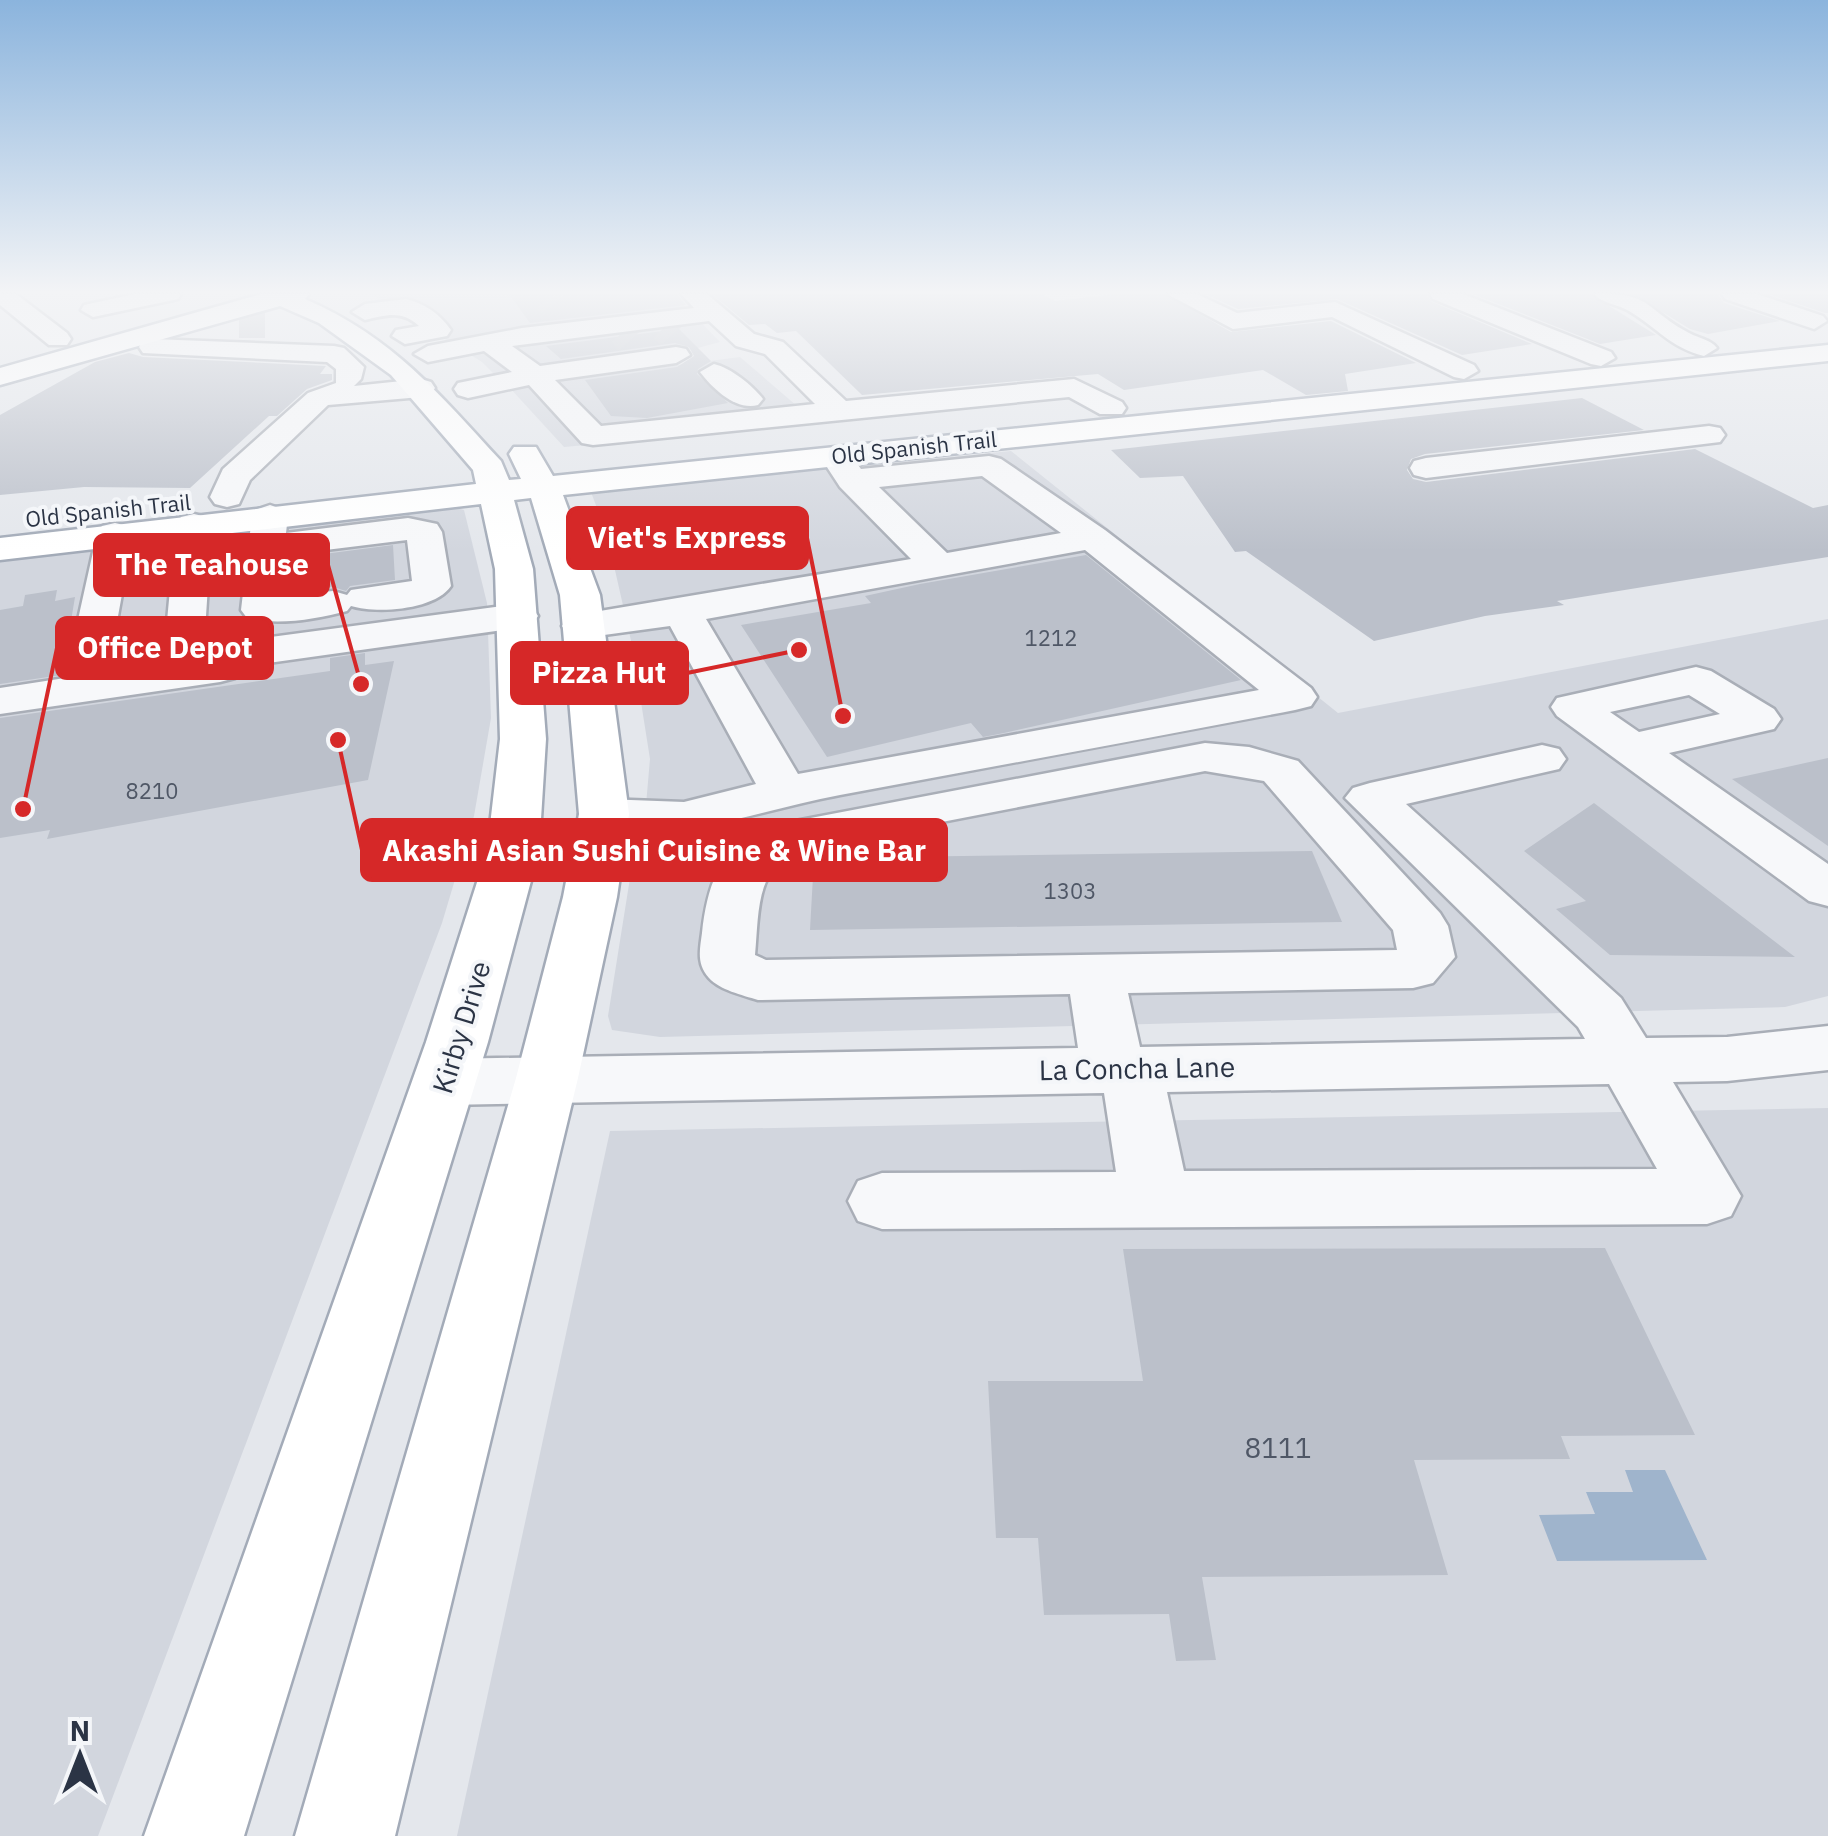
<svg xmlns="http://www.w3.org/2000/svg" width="1828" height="1836" font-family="'IBM Plex Sans',sans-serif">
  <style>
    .built { fill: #d2d6de }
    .water { fill: #9fb4cc }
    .building { fill: #bbc0ca }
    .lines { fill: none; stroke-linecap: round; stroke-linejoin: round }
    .minor-tunnel { stroke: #bfc3cb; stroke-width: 28; stroke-dasharray: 28 14; stroke-linecap: butt }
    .minor-casing { stroke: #a9aeb7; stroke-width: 5 }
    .major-casing { stroke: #a3abb8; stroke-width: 5 }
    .minor { fill: #f7f8fa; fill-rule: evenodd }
    .major { fill: #fff; fill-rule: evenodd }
    .labels { text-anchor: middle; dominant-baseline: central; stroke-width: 8; stroke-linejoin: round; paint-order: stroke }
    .far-street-label { font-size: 22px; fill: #2b3445; stroke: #f4f6f9 }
    .number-label { font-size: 22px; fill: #4f5766 }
    .street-label { font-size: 28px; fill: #2b3445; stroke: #f4f6f9 }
    .near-number-label { font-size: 28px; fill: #4f5766 }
    .leader { fill: none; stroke: #d62828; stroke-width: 4 }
    .callout-dot { fill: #d62828; stroke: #f4f6f9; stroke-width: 4 }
    .callout { fill: #d62828; stroke: #d62828; stroke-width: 4 }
    .callout-label { font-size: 30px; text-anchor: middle; font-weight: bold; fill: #fff }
  </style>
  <rect width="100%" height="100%" fill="#e4e7ec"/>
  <!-- built -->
  <g class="built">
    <path d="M371,294h302l47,48 -26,7 -148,19 -46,12 -18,-18z"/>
    <path d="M740,357l78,67 -254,23 -55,-60z"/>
    <path d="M1011,451l327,262 490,-94v377l-43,11 -1125,30 -48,-7 -4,-14 26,-163 8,-2 8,-92 -18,-114 -25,-110 -16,-43z"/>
    <path d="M450,506l14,4 23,93 4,115 -17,98 -32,107 -344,913h-98v-1274z"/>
    <path d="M1828,1108v728h-1371l153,-705z"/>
  </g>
  <!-- water -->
  <path class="water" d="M1625,1470h40l42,90 -150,1 -18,-46 56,-1 -9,-22h47z"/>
  <!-- building -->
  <g class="building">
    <path d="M509,294h168l9,11 -156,18z"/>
    <path d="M712,294h330l13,7 61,-7h48l67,38 100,-11 85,42 -71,11 3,17 -42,4 -43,-25 -139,20 -26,-16 -236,21 -66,-64 -19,2 -12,-9 -16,1z"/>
    <path d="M1205,294h221l6,8 100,42 -70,11 -125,-56 -99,10z"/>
    <path d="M1473,294h117l66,41 -56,9z"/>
    <path d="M1633,294h85l6,9 56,18 -72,13 -18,-5z"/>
    <path d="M1768,294h60v19h-3z"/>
    <path d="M679,329l32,32 -13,8 -1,5 31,29 -81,15 -36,-2 -26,-36 92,-13 17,-11 -5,-9 -14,-4 -114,16 -15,-13z"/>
    <path d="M129,353l14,4 183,9 -6,8h12v6l-25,9 -30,27h-8l-79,72 -106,-1 -84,8v-80l95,-53z"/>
    <path d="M1582,398l62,32 -219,24 -14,5 -4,11 6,9 13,3 269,-33 118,59 15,-3v52l-271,44 7,4 -79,11 -111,25 -128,-90 -11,1 -52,-76 -43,2 -29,-28z"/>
    <path d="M393,545l2,35 -45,6 -4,5 -13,-4 -34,4 2,-34z"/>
    <path d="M1086,555l155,125 -237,53 -21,4 -12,-14 -144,34 -86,-132 130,-22 -6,-7 55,-12z"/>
    <path d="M57,590l-2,11 20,-4 -13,78 -62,9v-74l23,-4 2,-11z"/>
    <path d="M365,653v12l29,-4 -26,119 -321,59 3,-9 -50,8v-120l330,-47v-13z"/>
    <path d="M1828,758v88l-96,-67z"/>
    <path d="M1594,803l201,154 -185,-2 -54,-46 30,-8 -62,-50z"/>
    <path d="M1312,851l30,71 -532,8 4,-72z"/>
    <path d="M1605,1248l90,187 -134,1 9,23 -156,1 34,115 -246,2 14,83 -40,1 -7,-47 -125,1 -6,-77h-42l-8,-157h155l-20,-132z"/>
  </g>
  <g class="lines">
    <!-- minor-tunnel -->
    <g class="minor-tunnel">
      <path d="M547,299l5,6"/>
      <path d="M239,324h26"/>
      <path d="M664,328l7,8"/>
      <path d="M622,333l7,8"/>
    </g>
    <defs>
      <g id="minor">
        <path d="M0,294h16l51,39 4,6 -4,6h-18l-49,-40z"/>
        <path d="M135,294h46l-3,5 -85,18 -12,-7 3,-5z"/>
        <path d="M681,294h26l47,40 29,8 63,59 228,-22 48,23 4,6 -4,6h-22l-31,-17 -476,48 -11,-2 -53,-58 -61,13 -10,-3 -4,-6 4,-6 54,-11 -28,-21 -56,11 -14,-8 14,-8 94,-18 172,-20zM709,321l27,25 29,8 50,50 -214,22 -46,-46 121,-17 14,-8 -4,-6 -10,-2 -136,19 -28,-20z"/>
        <path d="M1167,294h30l40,19 98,-11 139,63 4,6 -14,8 -10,-2 -122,-60 -99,12z"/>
        <path d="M1430,294h33l148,58 4,6 -14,8 -10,-2 -158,-65z"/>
        <path d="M1594,294c59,-2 51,16 95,39 11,6 21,6 28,15l-13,8c-35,-9 -46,-28 -75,-45 -11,-7 -26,-7 -35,-17z"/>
        <path d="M1722,294h35l66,22 4,5 -13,8 -9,-3 -80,-27z"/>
        <path d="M406,299c19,5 33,14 45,31l-4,6 -42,8 -13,-8 4,-6 23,-4c-18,-16 -32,-11 -54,-6l-13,-8 13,-8z"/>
        <path d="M152,339l182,7 10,2 20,19 -3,12 -7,7 67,-7 10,3 4,6 -4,6 -10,3 -93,8 -78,75 -11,24 -12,3 -12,-3 -5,-7 13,-28 85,-76 28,-10v-14l-9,-7 -184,-9 -4,-6 4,-6z"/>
        <path d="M714,364c17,4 38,21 49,35l-5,6c-22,6 -45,-16 -58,-33z"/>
        <path d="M1709,426l11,2 5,7 -5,7 -294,36 -12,-3 -4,-7 4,-7 12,-3z"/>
        <path d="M837,448l11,3 13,18 128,-13 12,3 104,71 206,158 6,9 -6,9 -16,4c-152,29 -304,57 -455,85 -86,16 -166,51 -254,30l-7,-11 7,-11 18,-4 80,3 72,-18 -86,-158 -88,12 -14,-3 -6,-9 6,-9 14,-3 329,-55 -71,-72 -19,-29 5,-7zM982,476l79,57 -114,20 -68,-66zM1085,550l174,140 -461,84 -92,-155z"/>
        <path d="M270,505l12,4 6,7 -2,17 122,-15 29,6 5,8 9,54c-16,24 -74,28 -100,20l-4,5c-30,8 -70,15 -100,7l-6,-8 11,-94 6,-7zM407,540l5,41 -61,9 -4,5 -14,-4 -51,5 3,-41z"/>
        <path d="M194,514l13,3 5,8 -8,121 314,-42 14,3 6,9 -6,9 -14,3 -278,39 -5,11 -15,4 -220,32v-26l65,-10 32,-144 5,-8 13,-3 13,3 5,8 -23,126 21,-3 15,4 4,5 13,-2 13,-139 5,-8z"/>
        <path d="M1696,667l15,4 63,38 7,10 -7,10 -105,24 159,111v42l-19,-5 -252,-185 -6,-9 6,-9zM1689,695l31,19 -81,18 -29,-20z"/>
        <path d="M1205,743l44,4 49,14 142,152 8,13 7,31 -22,26 -20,5 -285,5 12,54 445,-8 -7,-12 -233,-229 8,-10 17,-5 172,-38 17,4 7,10 -7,10 -153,35 215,194 25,40 81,-1 101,-11v44l-101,11 -54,1 68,114 -10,20 -24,8 -825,5 -24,-8 -10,-20 10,-20 24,-8 234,-1 -12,-79 -659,12 -22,-7 -10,-16 10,-16 22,-7 633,-11 -8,-54 -312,6c-16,-5 -38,-10 -49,-22 -13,-14 -9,-29 -7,-45 5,-45 16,-80 56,-105zM1205,771l59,10 129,149 4,20 -631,10 -11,-5c4,-40 0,-80 37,-104zM1609,1084l48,85 -473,2 -17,-79z"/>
      </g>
      <path id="major" d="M261,294h48l-4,5c88,38 133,94 196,162l8,19 12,-1 -12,-25 5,-7h22l17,29 1275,-131v16l-1265,134 37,100 29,219 -12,83 -39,181 -183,758h-100l221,-758 47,-181 16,-83 -19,-219 -29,-97 -17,2 19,69 13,170 -7,112 -51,191 -244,794h-100l282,-794 61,-191 13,-112 -5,-170 -14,-65 -481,56v-22l476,-54 -3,-14 -82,-95 -72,-52 -39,-17 -280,79v-17z"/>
    </defs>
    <!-- minor casing -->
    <use href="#minor" class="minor-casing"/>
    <!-- major casing -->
    <use href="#major" class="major-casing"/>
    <!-- minor -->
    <use href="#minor" class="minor"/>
    <!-- major -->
    <use href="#major" class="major"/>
  </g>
  <!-- sky -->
  <linearGradient id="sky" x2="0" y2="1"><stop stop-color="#8bb4dd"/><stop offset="0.53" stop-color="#f3f4f6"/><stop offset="1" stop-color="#f3f4f6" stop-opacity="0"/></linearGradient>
  <rect width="1828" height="551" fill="url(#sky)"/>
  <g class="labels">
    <!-- far-street labels -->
    <g class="far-street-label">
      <text transform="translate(914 447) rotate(-6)">Old Spanish Trail</text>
      <text transform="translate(108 510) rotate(-6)">Old Spanish Trail</text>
    </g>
    <!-- number labels -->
    <g class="number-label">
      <text x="1051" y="637">1212</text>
      <text x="152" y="790">8210</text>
      <text x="1070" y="890">1303</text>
    </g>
    <!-- street labels -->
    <g class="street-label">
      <text transform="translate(461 1027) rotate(-73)">Kirby Drive</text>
      <text transform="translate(1137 1068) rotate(-1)">La Concha Lane</text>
    </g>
    <!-- near-number labels -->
    <g class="near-number-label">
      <text x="1278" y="1447">8111</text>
    </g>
  </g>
  <!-- callouts -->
  <path class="leader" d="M843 716L807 538M361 684L328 565M23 809L57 648M799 650L687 673M338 740L362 850"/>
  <g class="callout-dot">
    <circle cx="843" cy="716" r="10"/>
    <circle cx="361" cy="684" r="10"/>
    <circle cx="23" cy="809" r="10"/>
    <circle cx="799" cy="650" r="10"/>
    <circle cx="338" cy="740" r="10"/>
  </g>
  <g class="callout">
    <rect x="568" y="508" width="239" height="60" rx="10"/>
    <rect x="95" y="535" width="233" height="60" rx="10"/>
    <rect x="57" y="618" width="215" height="60" rx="10"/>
    <rect x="512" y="643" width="175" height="60" rx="10"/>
    <rect x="362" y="820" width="584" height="60" rx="10"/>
  </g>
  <g class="callout-label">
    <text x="687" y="548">Viet's Express</text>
    <text x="212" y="575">The Teahouse</text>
    <text x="165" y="658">Office Depot</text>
    <text x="599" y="683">Pizza Hut</text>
    <text x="654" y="861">Akashi Asian Sushi Cuisine &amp; Wine Bar</text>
  </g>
  <!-- north arrow -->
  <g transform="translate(80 1756)" stroke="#f4f6f9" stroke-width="8" paint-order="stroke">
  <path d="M0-8L18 38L0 25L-18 38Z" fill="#2b3445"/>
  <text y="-15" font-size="28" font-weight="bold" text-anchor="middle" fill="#2b3445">N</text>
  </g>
</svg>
